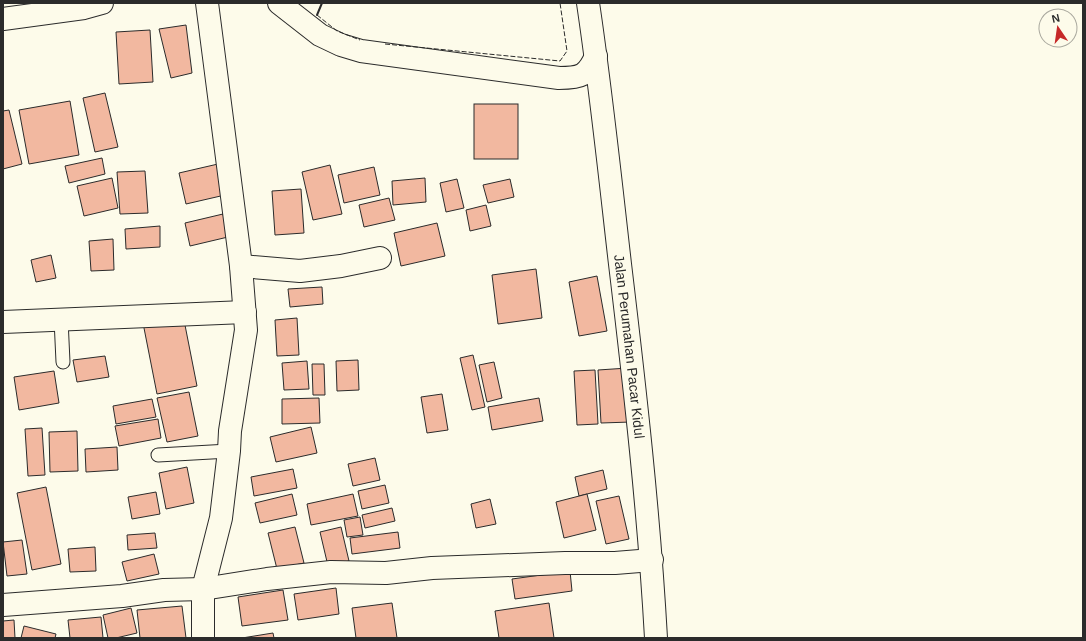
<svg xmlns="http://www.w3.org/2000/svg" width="1086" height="641" font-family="Arial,sans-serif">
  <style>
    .building { fill: #f2b8a0; stroke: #2b2b2b }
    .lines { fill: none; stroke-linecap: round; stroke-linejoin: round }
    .lane-casing { stroke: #2b2b2b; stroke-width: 15 }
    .street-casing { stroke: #2b2b2b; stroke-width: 24 }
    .lane { stroke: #fdfbea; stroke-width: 13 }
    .street { stroke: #fdfbea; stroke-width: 22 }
    .fence { stroke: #2b2b2b; stroke-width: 1; stroke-dasharray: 5 2; stroke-linecap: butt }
    .wall { stroke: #2b2b2b; stroke-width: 2 }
    .labels { text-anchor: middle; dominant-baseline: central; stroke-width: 3; stroke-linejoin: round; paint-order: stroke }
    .street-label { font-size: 14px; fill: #2b2b2b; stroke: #fdfbea }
  </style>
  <rect width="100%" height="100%" fill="#fdfbea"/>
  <!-- building -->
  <g class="building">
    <path d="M186,25l6,48 -21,5 -12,-49z"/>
    <path d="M150,30l3,52 -34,2 -3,-52z"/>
    <path d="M105,93l13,54 -23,5 -12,-54z"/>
    <path d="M70,101l9,54 -50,9 -10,-54z"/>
    <rect x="474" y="104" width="44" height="55"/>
    <path d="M9,110l13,54 -19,5v-58z"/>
    <path d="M102,158l3,16 -36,9 -4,-17z"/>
    <path d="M218,164l7,31 -39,9 -7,-31z"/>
    <path d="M330,165l12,49 -29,6 -11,-48z"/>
    <path d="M374,167l6,28 -36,8 -6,-28z"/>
    <path d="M145,171l3,42 -28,1 -3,-42z"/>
    <path d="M112,178l6,30 -34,8 -7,-30z"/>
    <path d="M425,178l1,24 -33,3 -1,-24z"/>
    <path d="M457,179l7,29 -18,4 -6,-29z"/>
    <path d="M510,179l4,18 -26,6 -5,-18z"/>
    <path d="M301,189l3,44 -29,2 -3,-44z"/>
    <path d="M389,198l6,22 -31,7 -5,-22z"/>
    <path d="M486,205l5,21 -21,5 -4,-21z"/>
    <path d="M223,214l5,23 -38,9 -5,-23z"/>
    <path d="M437,223l8,33 -44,10 -7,-33z"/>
    <path d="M160,226v21l-34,2 -1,-20z"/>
    <path d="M113,239l1,31 -23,1 -2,-30z"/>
    <path d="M51,255l5,23 -20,4 -5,-22z"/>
    <path d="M536,269l6,49 -44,6 -6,-49z"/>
    <path d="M597,276l10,55 -28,5 -10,-54z"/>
    <path d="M322,287l1,17 -33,3 -2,-18z"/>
    <path d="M183,315l14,71 -40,8 -14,-71z"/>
    <path d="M297,318l2,37 -22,1 -2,-36z"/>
    <path d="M473,355l12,52 -13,3 -12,-52z"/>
    <path d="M105,356l4,21 -32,5 -4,-22z"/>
    <path d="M358,360l1,30 -22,1 -1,-30z"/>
    <path d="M307,361l2,28 -25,1 -2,-27z"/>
    <path d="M494,362l8,36 -15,4 -8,-37z"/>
    <path d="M312,364h12l1,31h-12z"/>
    <path d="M628,368l3,54 -30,1 -3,-53z"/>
    <path d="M595,370l3,54 -21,1 -3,-54z"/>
    <path d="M54,371l5,32 -40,7 -5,-33z"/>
    <path d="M189,392l9,44 -31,6 -10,-44z"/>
    <path d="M442,394l6,36 -21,3 -6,-36z"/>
    <path d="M319,398l1,25 -38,1v-25z"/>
    <path d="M539,398l4,23 -51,9 -4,-23z"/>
    <path d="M152,399l4,18 -40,7 -3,-18z"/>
    <path d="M158,419l3,19 -42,8 -4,-20z"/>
    <path d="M311,427l6,26 -41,9 -6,-25z"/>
    <path d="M42,428l3,47 -17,1 -3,-47z"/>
    <path d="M77,431l1,40 -28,1 -1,-40z"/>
    <path d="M117,447l1,23 -32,2 -1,-23z"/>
    <path d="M375,458l5,22 -27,6 -5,-22z"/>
    <path d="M187,467l7,36 -28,6 -7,-36z"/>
    <path d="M293,469l4,19 -43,8 -3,-19z"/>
    <path d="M603,470l4,19 -28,7 -4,-19z"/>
    <path d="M385,485l4,18 -27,6 -4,-18z"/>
    <path d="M46,487l15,77 -29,6 -15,-77z"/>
    <path d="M156,492l4,22 -28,5 -4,-22z"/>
    <path d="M292,494l5,21 -37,8 -5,-20z"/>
    <path d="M353,494l5,22 -47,9 -4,-21z"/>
    <path d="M587,494l9,36 -32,8 -8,-36z"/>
    <path d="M619,496l10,43 -23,5 -10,-43z"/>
    <path d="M490,499l6,25 -20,4 -5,-24z"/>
    <path d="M392,508l3,13 -30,7 -3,-13z"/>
    <path d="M360,517l3,18 -16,2 -3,-17z"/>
    <path d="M295,527l9,36 -27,6 -9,-36z"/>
    <path d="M341,527l8,34 -21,5 -8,-34z"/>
    <path d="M398,532l2,16 -48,6 -2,-16z"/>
    <path d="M155,533l2,15 -29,2 -1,-15z"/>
    <path d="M22,540l5,34 -20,2 -4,-34z"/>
    <path d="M95,547l1,24 -26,1 -2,-23z"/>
    <path d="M154,554l5,20 -32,7 -5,-19z"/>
    <path d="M570,571l2,20 -57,8 -3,-20z"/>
    <path d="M336,588l3,26 -41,6 -4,-26z"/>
    <path d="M283,590l5,30 -46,6 -4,-29z"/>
    <path d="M392,603l5,35h-41l-4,-30z"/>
    <path d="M549,603l5,35h-55l-4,-27z"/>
    <path d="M182,606l4,32h-46l-3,-28z"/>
    <path d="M131,608l6,25 -21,5h-8l-5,-23z"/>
    <path d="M101,617l2,21h-33l-2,-18z"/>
    <path d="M14,620l1,18h-12v-17z"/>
    <path d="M24,626l32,8 -1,4h-34z"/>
    <path d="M273,633l1,5h-32z"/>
  </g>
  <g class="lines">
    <defs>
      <g id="lane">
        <path d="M61,319l2,43"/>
        <path d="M158,455l71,-4"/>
      </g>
      <g id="street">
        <path d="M279,3l41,32 21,10 20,6 198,27c22,0 28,-2 37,-22"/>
        <path id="s1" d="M588,3c13,87 22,174 32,261 15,125 29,249 36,374"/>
        <path d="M3,19l81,-11 18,-5"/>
        <path d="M241,266l59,5 41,-5 39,-8"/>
        <path d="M3,322l242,-10"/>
        <path d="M3,605l119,-9 42,-6 39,-1 64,-10 64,-7 55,1 46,-5 133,-5h50l37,-3"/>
        <path d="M203,638v-49l18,-71 8,-67 1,-20 16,-101 -5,-64 -34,-263"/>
      </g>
    </defs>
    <!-- lane casing -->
    <use href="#lane" class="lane-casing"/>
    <!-- street casing -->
    <use href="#street" class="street-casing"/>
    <!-- lane -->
    <use href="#lane" class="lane"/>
    <!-- street -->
    <use href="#street" class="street"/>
    <!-- fence -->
    <g class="fence">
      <path d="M317,15l20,16 23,9"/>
      <path d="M385,44l175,17 7,-10 -7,-48"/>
    </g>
    <!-- wall -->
    <path class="wall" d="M317,15l5,-12"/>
  </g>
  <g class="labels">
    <!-- street labels -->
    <g class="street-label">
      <text stroke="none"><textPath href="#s1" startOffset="346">Jalan Perumahan Pacar Kidul</textPath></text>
    </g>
  </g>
  <!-- border -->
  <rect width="1086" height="641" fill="none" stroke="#2b2b2b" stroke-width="8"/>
  <!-- north arrow -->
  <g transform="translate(1058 28) rotate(347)"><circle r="19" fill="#fdfbea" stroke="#a9a89e"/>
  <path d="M0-3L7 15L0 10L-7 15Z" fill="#c62828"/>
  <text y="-6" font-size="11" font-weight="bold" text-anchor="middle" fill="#2b2b2b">N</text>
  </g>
</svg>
